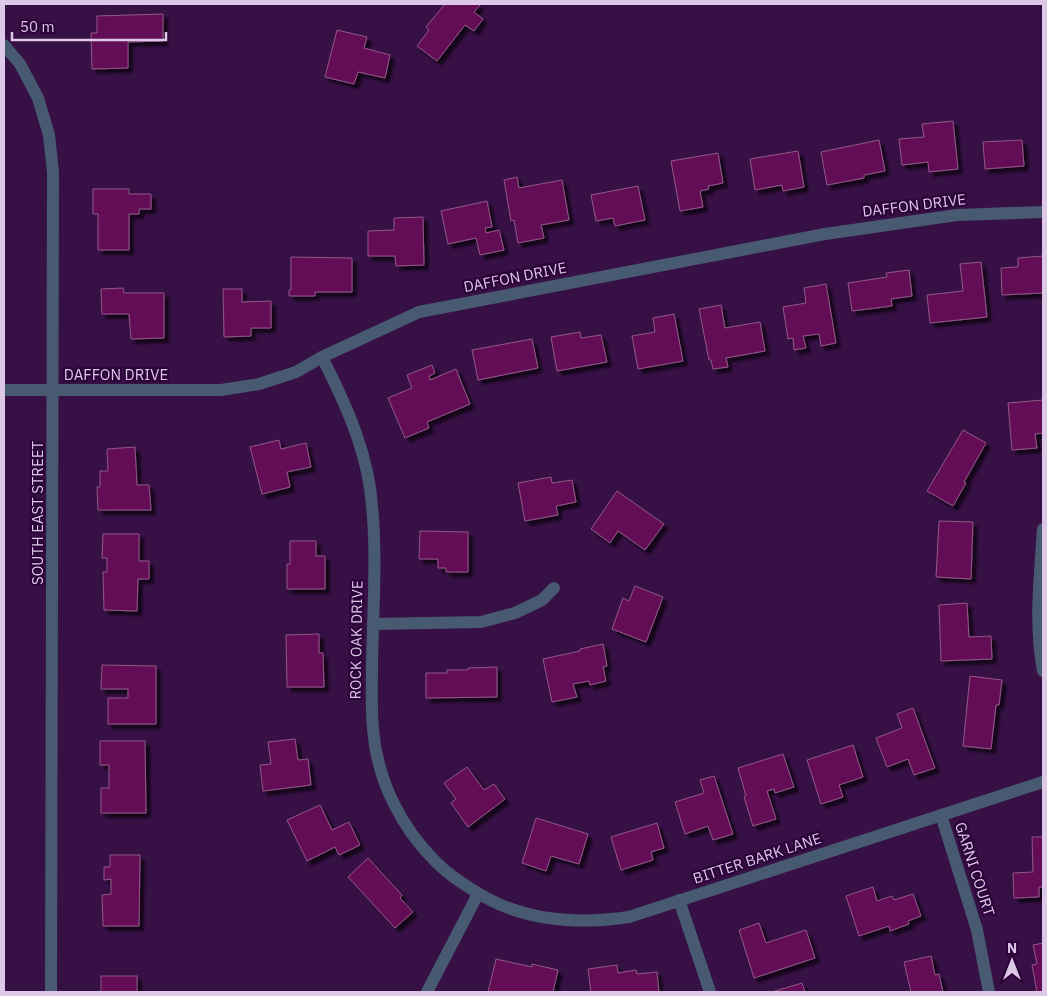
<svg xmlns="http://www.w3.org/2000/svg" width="1047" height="996" font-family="'IBM Plex Sans',sans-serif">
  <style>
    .building { fill: #621156; stroke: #925786; filter: url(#shadow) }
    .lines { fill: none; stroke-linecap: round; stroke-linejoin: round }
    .minor { stroke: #485a72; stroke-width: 12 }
    .labels { text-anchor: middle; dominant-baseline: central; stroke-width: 4.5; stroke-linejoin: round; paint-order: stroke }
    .street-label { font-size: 15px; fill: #dec8e8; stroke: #2c043b }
  </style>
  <defs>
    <filter id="shadow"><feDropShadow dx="4.5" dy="4.5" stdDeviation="1" flood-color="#0009"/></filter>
  </defs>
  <rect width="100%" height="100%" fill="#371046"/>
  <!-- building -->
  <g class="building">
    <path d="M445,4h33l2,1 -6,7 9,7 -9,12 -9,-6 -28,36 -20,-15 12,-16 -3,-3z"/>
    <path d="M163,14v27l-35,1v26l-36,1 -1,-36h6v-17z"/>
    <path d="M337,30l30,7 -3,11 26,7 -5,23 -27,-6 -4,12 -29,-7z"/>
    <path d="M953,121l5,48 -29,3 -1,-10 -26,3 -3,-26 25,-2 -2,-13z"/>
    <path d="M879,140l6,31 -21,4v3l-37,7 -6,-33z"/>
    <path d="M1022,140l2,26 -39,3 -2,-27z"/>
    <path d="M798,151l6,36 -21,4 -1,-6 -27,5 -5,-31z"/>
    <path d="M718,153l5,30 -15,3 1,3 -9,2 3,16 -23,4 -9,-50z"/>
    <path d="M517,177l2,11 43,-8 7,40 -28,5 3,13 -26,5 -4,-23 -3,1 -7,-41z"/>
    <path d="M638,186l7,34 -30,6 -2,-8 -17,3 -5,-26z"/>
    <path d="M93,189h36v5h22v15h-12v5h-10v36h-31v-36h-5z"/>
    <path d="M487,201l5,26 -7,1 1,5 13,-3 5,20 -24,5 -4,-17 -28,6 -7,-33z"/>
    <path d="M423,217l1,48 -28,1 -1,-10h-27v-25l26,-1v-12z"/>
    <path d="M1043,256v37l-41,2 -1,-27 17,-1v-9z"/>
    <path d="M291,257l61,1v34h-37v4h-26v-6h2z"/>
    <path d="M981,262l6,55 -57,6 -3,-28 36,-4 -3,-27z"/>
    <path d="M909,270l3,26 -21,3 1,7 -40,5 -4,-28 39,-6 -1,-4z"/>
    <path d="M826,284l10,59 -15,3 -2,-12 -16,2 3,12 -12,2 -1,-12 -5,1 -5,-32 23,-4 -2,-15z"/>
    <path d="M123,288l1,5h40v45l-33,1 -2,-25h-27l-1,-25z"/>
    <path d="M223,289h19v13l29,-1v27h-20v8l-27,1z"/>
    <path d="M721,305l4,23 35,-6 5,29 -39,7 2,9 -15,2 -2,-9h-2l-10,-51z"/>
    <path d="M674,314l9,47 -45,8 -6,-33 23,-4 -2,-14z"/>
    <path d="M580,332l1,6 20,-3 6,27 -50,9 -6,-34z"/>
    <path d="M532,339l6,29 -60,12 -6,-30z"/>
    <path d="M432,365l3,8 -6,3 1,4 26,-11 14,35 -43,18 2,6 -24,10 -17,-40 24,-10 -5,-13z"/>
    <path d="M1043,400v33l-8,1 2,14 -25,2 -4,-47z"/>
    <path d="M963,430l23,13 -22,39 2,1 -13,23 -26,-15z"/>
    <path d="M279,440l2,9 25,-6 5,24 -24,5 3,15 -28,7 -12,-47z"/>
    <path d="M135,447l2,38h12l2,25h-53l-1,-23h3v-16h8l-1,-22z"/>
    <path d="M551,477l1,6 20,-3 4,22 -20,4 2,9 -33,6 -7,-38z"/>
    <path d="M617,491l47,33 -19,26 -27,-19 -8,12 -19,-14z"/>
    <path d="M939,521l34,1 -2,57 -35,-2z"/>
    <path d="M420,531l48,1v40h-22v-4h-8v-9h-19z"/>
    <path d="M103,534h36v27h10v18h-11l-1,32 -33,-1 -1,-38h4v-14h-5z"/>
    <path d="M290,541h26v15h9v33h-38v-25h3z"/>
    <path d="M635,586l28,11 -17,45 -34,-13 11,-31 6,3z"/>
    <path d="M967,603l2,34 22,-1 1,23 -51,2 -2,-56z"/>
    <path d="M319,634v19h4l1,34h-37l-1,-52z"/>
    <path d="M603,644l4,22 -4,1 3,14 -16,4 -1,-4 -16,3 4,13 -25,5 -9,-43 37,-8v-2z"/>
    <path d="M102,665l54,1v58h-48v-26h20v-9h-27z"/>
    <path d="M497,667v30l-71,1v-25h21v-3h21v-2z"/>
    <path d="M970,676l32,4 -3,25h-3l-5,44 -28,-3z"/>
    <path d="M913,708l22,60 -21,7 -6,-16 -21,8 -11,-29 26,-10 -5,-14z"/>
    <path d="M295,739l3,21 10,-1 3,26 -48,6 -3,-26 11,-1 -3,-22z"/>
    <path d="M100,741h45l1,72h-45v-25h8v-23h-9z"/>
    <path d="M853,745l10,32 -24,8 4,12 -22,7 -14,-44z"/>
    <path d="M783,754l11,33 -19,6 -1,-4 -7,2 9,28 -23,7 -9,-29 2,-1 -8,-28z"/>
    <path d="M467,767l17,23 10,-6 11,15 -37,28 -17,-24 5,-4 -12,-16z"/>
    <path d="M714,776l19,58 -20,6 -5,-14 -23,8 -10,-32 29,-9 -4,-13z"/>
    <path d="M320,805l12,25 17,-8 11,23 -21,10 -4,-8 -28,14 -20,-41z"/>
    <path d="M536,818l52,16 -9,30 -28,-8 -5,15 -24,-8z"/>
    <path d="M657,823l7,25 -13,4 2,8 -32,10 -10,-33z"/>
    <path d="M1032,837h11v50h-4v10l-25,1 -1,-25 20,-1z"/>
    <path d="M110,855h30l-1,71h-36l-1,-31 9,-1v-15l-7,1v-13h6z"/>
    <path d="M368,858l34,37 -2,3 13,14 -18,16 -47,-51z"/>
    <path d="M873,887l4,14 15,-5 2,4 19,-6 8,22 -13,5 1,3 -19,7 -1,-5 -30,10 -13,-40z"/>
    <path d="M759,923l7,20 40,-13 9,28 -61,20 -15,-48z"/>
    <path d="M1043,943v49h-6l-5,-27 5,-1 -4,-19z"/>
    <path d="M931,956l4,19 4,-1 4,18h-32l-7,-30z"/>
    <path d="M496,959l36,8v-3l26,6 -5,22h-65z"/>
    <path d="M617,965l1,8 18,-3 1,4 20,-2 2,20h-68l-3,-23z"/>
    <rect x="101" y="976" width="36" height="16"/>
    <path d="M802,983l3,9h-33z"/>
  </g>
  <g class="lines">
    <!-- minor -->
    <g class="minor">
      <path d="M4,45l16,19 18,34 11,37 4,37 -2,820"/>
      <path d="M322,357c21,42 41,84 48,131 8,58 3,119 2,177 0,22 -1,43 1,64 4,51 28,99 64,134 11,11 23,19 36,27 47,31 102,35 156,27l414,-135"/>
      <path d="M4,390h217l38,-6 37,-12 26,-15 97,-45 406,-78 132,-19 86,-3"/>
      <path d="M1043,529c-3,48 -9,94 0,142"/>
      <path d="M373,624l108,-2 34,-9 27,-13 12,-12"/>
      <path d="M941,815l36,115 12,62"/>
      <path d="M679,900l31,92"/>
      <path d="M427,992l51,-98"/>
    </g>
  </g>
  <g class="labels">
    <!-- street labels -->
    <g class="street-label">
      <text transform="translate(914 205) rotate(-7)">DAFFON DRIVE</text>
      <text transform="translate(515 277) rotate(-11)">DAFFON DRIVE</text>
      <text x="116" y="374">DAFFON DRIVE</text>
      <text transform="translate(37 513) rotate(-90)">SOUTH EAST STREET</text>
      <text transform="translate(356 640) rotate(-89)">ROCK OAK DRIVE</text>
      <text transform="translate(757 858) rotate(-18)">BITTER BARK LANE</text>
      <text transform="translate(975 869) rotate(72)">GARNI COURT</text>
    </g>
  </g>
  <!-- border -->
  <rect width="1047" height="996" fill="none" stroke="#dec8e8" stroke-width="10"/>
  <!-- north arrow -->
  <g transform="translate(1012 961)" stroke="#2c043b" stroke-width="4" paint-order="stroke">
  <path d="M0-4L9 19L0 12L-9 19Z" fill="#dec8e8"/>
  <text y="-8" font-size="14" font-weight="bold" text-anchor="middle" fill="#dec8e8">N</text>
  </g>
  <!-- scale -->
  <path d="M12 32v8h154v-8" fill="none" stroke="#dec8e8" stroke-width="2.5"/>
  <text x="20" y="32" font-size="15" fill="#dec8e8" stroke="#2c043b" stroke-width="4" paint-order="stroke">50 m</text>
</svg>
